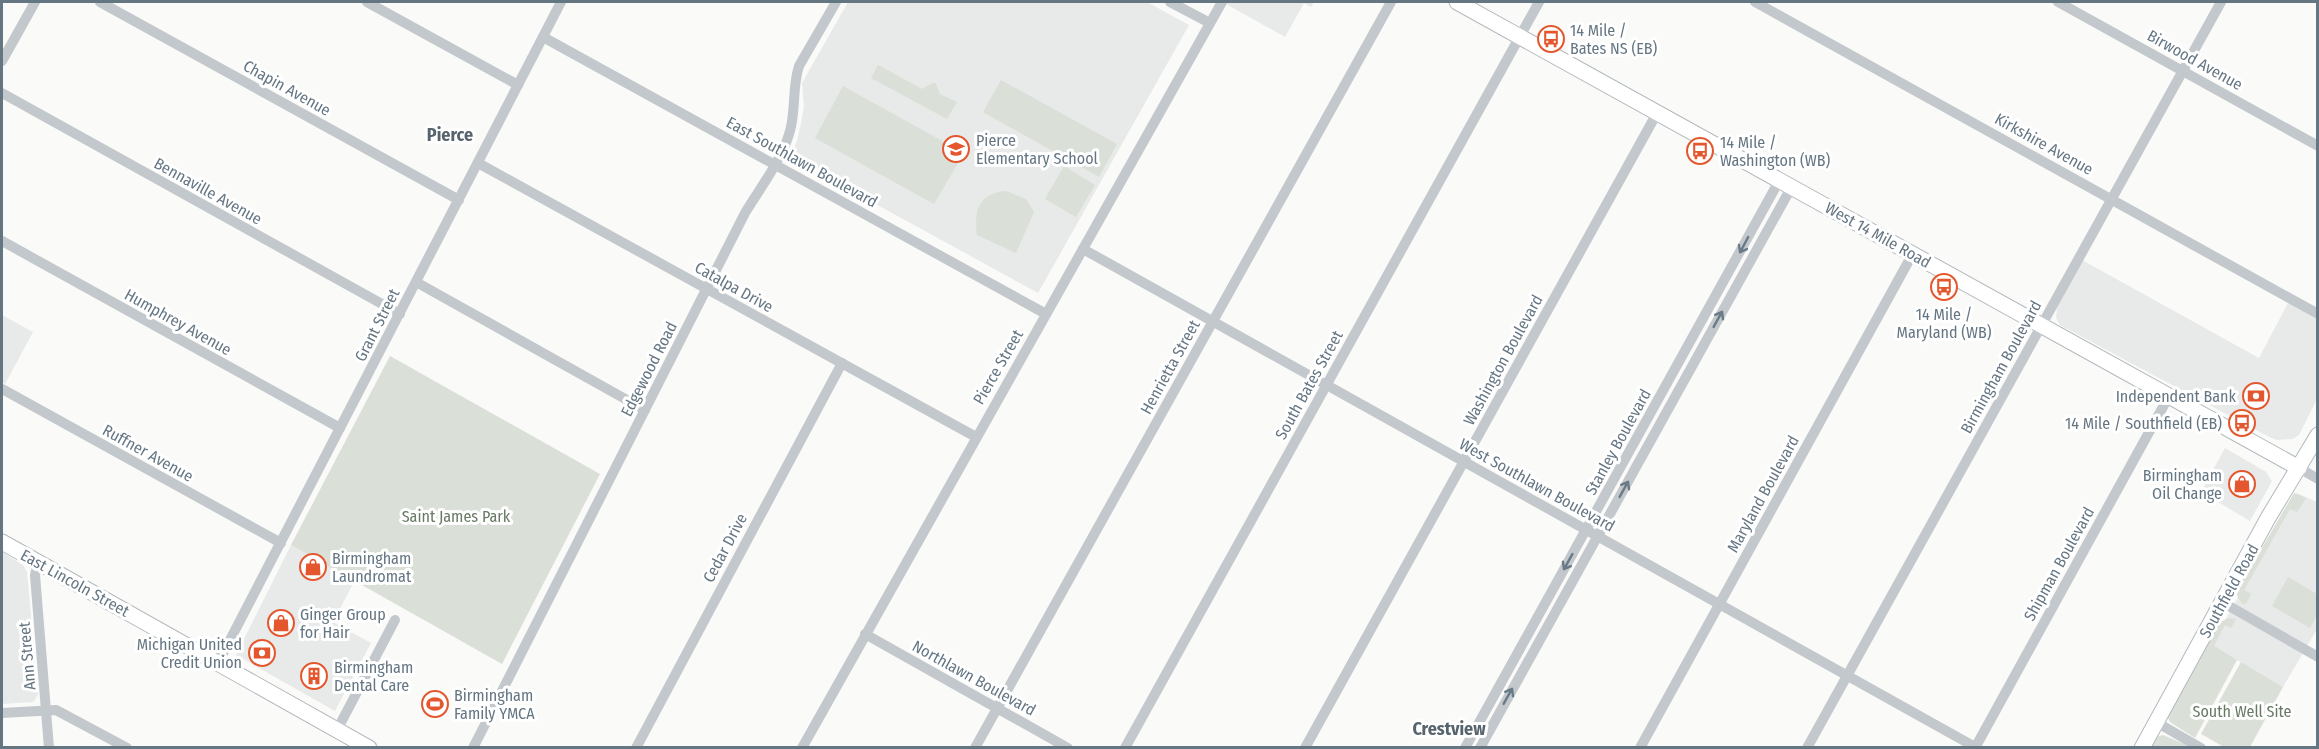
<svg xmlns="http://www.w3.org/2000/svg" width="2319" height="749" font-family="'Fira Sans Condensed',sans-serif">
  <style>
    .built { fill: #e8e9e9 }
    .green { fill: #dadfd7 }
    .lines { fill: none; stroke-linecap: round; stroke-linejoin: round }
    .secondary-casing { stroke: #b3babf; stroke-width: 17 }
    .street { stroke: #c3c8cc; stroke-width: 10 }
    .secondary { stroke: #fff; stroke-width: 15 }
    .oneway { stroke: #6a7a87 }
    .labels { text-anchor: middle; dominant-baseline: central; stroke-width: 6; stroke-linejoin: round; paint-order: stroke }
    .poi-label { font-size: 16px; fill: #657683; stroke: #fff; text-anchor: start }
    .street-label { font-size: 16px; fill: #657683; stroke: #fff }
    .park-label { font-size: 16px; fill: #687a64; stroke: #fff }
    .neighbourhood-label { font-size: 18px; font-weight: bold; fill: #57646e; stroke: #fff }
  </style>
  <rect width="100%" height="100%" fill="#fafaf8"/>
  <!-- built -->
  <g class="built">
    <path d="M848,2h299l42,23 -151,268 -248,-136 7,-16 4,-18 3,-16 -2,-24z"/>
    <path d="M1228,2h86l-3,5 -7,-4 -19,34 -59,-33z"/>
    <path d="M2082,260l177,98 29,-55 29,16v80l-18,36 -6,4 -16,1 -8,-3 -209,-112 -4,-7 1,-10z"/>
    <path d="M2,315l31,17 -28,52 -3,-2z"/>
    <path d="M2225,448l41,24 6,9 -22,40 -49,-29z"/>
    <path d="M2297,493l20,9v127l-34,58 -72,-42z"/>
    <path d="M291,545l64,35 -22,42 38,21 -36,68 -99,-56z"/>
    <path d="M2,552l21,13 4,7 11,122 -3,6 -3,2 -30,2z"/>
  </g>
  <!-- green -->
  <g class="green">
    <path d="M878,65l44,24 13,-7 5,12 17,8 -10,17 -76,-41z"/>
    <path d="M1001,80l116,64 -18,33 -116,-65z"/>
    <path d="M843,86l121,67 -30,51 -119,-66z"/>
    <path d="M1064,166l31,19 -19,32 -31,-18z"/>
    <path d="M1006,191l20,8 8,13 -18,41 -39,-18c-3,-25 1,-41 29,-44z"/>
    <path d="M390,356l210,118 -98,190 -211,-119z"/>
    <path d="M2294,493l12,5 -9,14 -7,-3 -46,81 7,4 -5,10h-4l-5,-9 2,-8z"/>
    <path d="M2288,577l29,17v21l-7,13 -38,-22z"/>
    <path d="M2229,618l7,1 -5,9 -6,-3 -11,21 23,14 -42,78 -25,-16 -3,-6 51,-93z"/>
    <path d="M2241,662l42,25 -33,60h-26l-23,-13z"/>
    <path d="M2163,735l26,11 -41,2 8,-11z"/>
  </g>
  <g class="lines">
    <defs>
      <g id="secondary">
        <path d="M1457,2l842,466"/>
        <path d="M2,542l367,206"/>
        <path d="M2142,748l126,-230 50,-83"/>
      </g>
    </defs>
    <!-- secondary casing -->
    <use href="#secondary" class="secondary-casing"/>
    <!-- street -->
    <g class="street">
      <path d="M100,2l359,198"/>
      <path d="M367,2l151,83"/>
      <path d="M1170,2l40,21"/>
      <path d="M1755,2l563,312"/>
      <path d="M2058,2l260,144"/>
      <path d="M543,37l503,277"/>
      <path d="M2,61l33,-59"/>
      <path d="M2,93l398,221"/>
      <path d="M478,163l498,274"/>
      <path d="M2,241l338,187"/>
      <path d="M1083,249l894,499"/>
      <path d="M416,282l229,128"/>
      <path d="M2,389l279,154"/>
      <path d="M2299,468l19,11"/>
      <path d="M38,562l-3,13 14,173"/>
      <path d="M2222,602l96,55"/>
      <path d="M865,634l203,114"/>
      <path d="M218,663l343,-661"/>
      <path d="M2,713l54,-3 71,38"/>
      <path d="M2156,722l45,26"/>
      <path d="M337,730l58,-110"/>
      <path d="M473,748l272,-535c15,-25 37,-53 45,-82 6,-21 2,-44 9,-65l37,-64"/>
      <path d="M636,748l206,-385"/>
      <path d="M802,748l420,-746"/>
      <path d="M975,748l416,-746"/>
      <path d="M1125,748l414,-746"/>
      <path d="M1305,748l352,-635"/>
      <path d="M1465,748l314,-567"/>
      <path d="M1480,748l311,-560"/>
      <path d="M1640,748l272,-493"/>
      <path d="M1807,748l414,-746"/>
      <path d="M1975,748l194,-352"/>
    </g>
    <!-- secondary -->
    <use href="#secondary" class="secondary"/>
  </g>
  <!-- one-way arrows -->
  <defs><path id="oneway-shaft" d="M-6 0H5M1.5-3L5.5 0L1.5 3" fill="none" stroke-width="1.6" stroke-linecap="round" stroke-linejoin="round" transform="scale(1.5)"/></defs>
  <g class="oneway">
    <use href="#oneway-shaft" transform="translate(1744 245) rotate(118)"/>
    <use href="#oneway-shaft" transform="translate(1718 319) rotate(-61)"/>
    <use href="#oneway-shaft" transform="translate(1624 489) rotate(-61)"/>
    <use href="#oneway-shaft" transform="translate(1568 562) rotate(119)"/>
    <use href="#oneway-shaft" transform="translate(1508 696) rotate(-61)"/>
  </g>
  <!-- icons -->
  <defs>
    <symbol id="bus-ring" viewBox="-11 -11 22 22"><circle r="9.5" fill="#fff" stroke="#e4572e" stroke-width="1.5"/><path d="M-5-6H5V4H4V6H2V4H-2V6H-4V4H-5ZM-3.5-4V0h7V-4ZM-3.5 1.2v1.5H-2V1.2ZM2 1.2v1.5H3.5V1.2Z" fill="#e4572e"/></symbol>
    <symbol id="school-ring" viewBox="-11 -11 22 22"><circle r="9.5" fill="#fff" stroke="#e4572e" stroke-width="1.5"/><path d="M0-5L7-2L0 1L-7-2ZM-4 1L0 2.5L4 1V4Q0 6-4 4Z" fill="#e4572e"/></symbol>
    <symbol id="bank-ring" viewBox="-11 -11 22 22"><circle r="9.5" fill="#fff" stroke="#e4572e" stroke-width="1.5"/><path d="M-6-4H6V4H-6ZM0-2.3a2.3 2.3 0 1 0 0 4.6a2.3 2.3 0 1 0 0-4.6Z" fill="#e4572e"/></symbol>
    <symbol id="shop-ring" viewBox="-11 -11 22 22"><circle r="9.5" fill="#fff" stroke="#e4572e" stroke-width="1.5"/><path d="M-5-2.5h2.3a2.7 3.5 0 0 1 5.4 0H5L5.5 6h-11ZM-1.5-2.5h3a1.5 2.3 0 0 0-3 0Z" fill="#e4572e"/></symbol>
    <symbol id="building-ring" viewBox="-11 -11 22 22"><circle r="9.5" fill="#fff" stroke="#e4572e" stroke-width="1.5"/><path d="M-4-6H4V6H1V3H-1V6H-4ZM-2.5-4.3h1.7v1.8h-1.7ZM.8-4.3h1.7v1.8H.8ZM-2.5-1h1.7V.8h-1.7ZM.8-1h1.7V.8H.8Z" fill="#e4572e"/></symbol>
    <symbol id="stadium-ring" viewBox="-11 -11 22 22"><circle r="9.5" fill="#fff" stroke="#e4572e" stroke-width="1.5"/><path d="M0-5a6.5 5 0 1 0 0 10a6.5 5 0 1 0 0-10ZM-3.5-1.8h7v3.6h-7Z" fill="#e4572e"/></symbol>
  </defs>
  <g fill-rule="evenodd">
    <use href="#bus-ring" x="1536" y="24" width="30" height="30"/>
    <use href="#school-ring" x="941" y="134" width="30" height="30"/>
    <use href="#bus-ring" x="1685" y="136" width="30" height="30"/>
    <use href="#bus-ring" x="1929" y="272" width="30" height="30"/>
    <use href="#bank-ring" x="2241" y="381" width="30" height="30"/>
    <use href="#bus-ring" x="2227" y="408" width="30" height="30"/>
    <use href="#shop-ring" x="2227" y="469" width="30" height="30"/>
    <use href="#shop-ring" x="298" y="552" width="30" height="30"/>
    <use href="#shop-ring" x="266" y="608" width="30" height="30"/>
    <use href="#bank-ring" x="247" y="638" width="30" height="30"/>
    <use href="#building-ring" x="299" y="661" width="30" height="30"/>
    <use href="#stadium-ring" x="420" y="689" width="30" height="30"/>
  </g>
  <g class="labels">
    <!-- poi labels -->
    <g class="poi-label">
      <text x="1570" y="30">14 Mile /<tspan x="1570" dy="18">Bates NS (EB)</tspan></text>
      <text x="976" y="140">Pierce<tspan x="976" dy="18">Elementary School</tspan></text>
      <text x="1720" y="142">14 Mile /<tspan x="1720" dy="18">Washington (WB)</tspan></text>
      <text x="1944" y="314" text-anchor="middle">14 Mile /<tspan x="1944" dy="18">Maryland (WB)</tspan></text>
      <text x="2236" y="396" text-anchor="end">Independent Bank</text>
      <text x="2222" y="423" text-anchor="end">14 Mile / Southfield (EB)</text>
      <text x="2222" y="475" text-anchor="end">Birmingham<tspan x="2222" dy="18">Oil Change</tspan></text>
      <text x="332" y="558">Birmingham<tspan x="332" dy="18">Laundromat</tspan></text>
      <text x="300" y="614">Ginger Group<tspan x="300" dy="18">for Hair</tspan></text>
      <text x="242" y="644" text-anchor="end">Michigan United<tspan x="242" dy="18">Credit Union</tspan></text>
      <text x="334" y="667">Birmingham<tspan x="334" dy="18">Dental Care</tspan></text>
      <text x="454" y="695">Birmingham<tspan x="454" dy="18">Family YMCA</tspan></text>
    </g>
    <!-- street labels -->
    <g class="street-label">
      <text transform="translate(2195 60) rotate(29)">Birwood Avenue</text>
      <text transform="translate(287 88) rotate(29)">Chapin Avenue</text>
      <text transform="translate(2044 144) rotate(29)">Kirkshire Avenue</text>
      <text transform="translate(802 162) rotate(29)">East Southlawn Boulevard</text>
      <text transform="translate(208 191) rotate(29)">Bennaville Avenue</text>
      <text transform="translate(1878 235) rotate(29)">West 14 Mile Road</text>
      <text transform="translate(734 287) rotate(29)">Catalpa Drive</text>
      <text transform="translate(178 322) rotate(29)">Humphrey Avenue</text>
      <text transform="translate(377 325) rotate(-63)">Grant Street</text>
      <text transform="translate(1503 360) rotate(-61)">Washington Boulevard</text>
      <text transform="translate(998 367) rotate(-60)">Pierce Street</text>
      <text transform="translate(1170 367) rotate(-61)">Henrietta Street</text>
      <text transform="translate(2001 367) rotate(-61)">Birmingham Boulevard</text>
      <text transform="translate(649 369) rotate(-63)">Edgewood Road</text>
      <text transform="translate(1309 385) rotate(-61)">South Bates Street</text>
      <text transform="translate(1618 442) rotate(-61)">Stanley Boulevard</text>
      <text transform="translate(148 453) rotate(29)">Ruffner Avenue</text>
      <text transform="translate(1537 485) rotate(29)">West Southlawn Boulevard</text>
      <text transform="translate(1763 494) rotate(-61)">Maryland Boulevard</text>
      <text transform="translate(725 548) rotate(-62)">Cedar Drive</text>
      <text transform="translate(2059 564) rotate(-61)">Shipman Boulevard</text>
      <text transform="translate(75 583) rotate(29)">East Lincoln Street</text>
      <text transform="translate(2229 591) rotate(-61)">Southfield Road</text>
      <text transform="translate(27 656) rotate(-95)">Ann Street</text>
      <text transform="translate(974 678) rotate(29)">Northlawn Boulevard</text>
    </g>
    <!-- park labels -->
    <g class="park-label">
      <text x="456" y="516">Saint James Park</text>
      <text x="2242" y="711">South Well Site</text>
    </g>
    <!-- neighbourhood labels -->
    <g class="neighbourhood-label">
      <text x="450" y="135">Pierce</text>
      <text x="1449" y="729">Crestview</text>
    </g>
  </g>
  <!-- border -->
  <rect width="2319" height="749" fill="none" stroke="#657683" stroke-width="6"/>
</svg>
